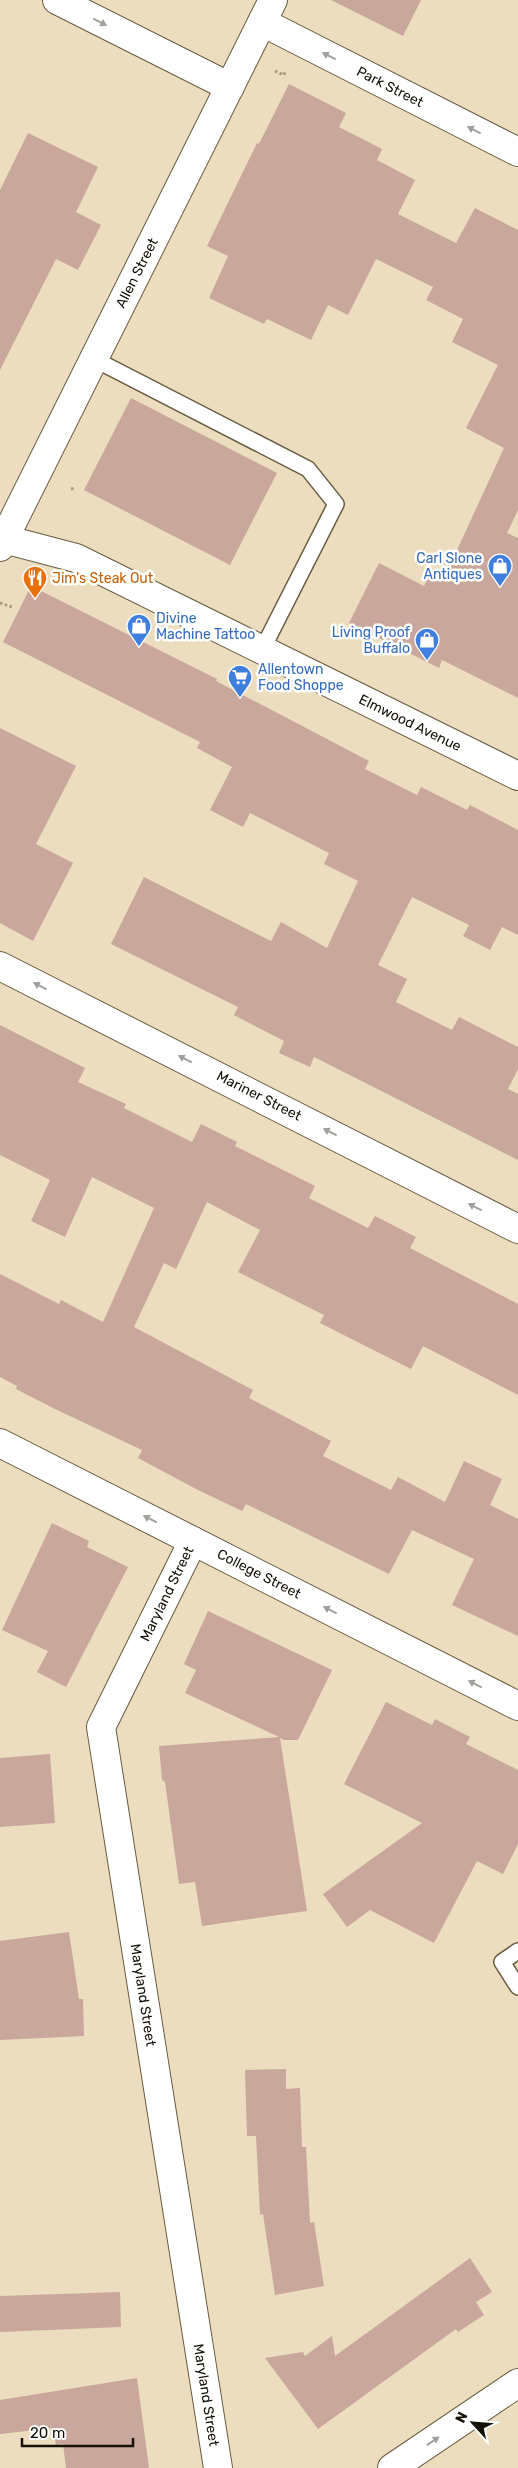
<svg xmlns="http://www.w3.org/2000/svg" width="518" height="2468" font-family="Rubik,sans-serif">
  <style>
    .building { fill: #c9a79c }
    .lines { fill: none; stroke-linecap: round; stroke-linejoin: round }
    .service-casing { stroke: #675b40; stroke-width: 18 }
    .minor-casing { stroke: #675b40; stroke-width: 30 }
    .tertiary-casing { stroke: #675b40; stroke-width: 30 }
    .path { stroke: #a59b82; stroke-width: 3; stroke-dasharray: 2.5 2.5; stroke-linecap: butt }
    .service { stroke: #fff; stroke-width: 15 }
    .minor { stroke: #fff; stroke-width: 28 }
    .tertiary { stroke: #fff; stroke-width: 28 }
    .oneway { fill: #a1a09b }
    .labels { text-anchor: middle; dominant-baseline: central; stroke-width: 5; stroke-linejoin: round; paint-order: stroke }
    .street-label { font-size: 14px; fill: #151106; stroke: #fff }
    .shop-label { font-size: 14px; fill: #366cbe; stroke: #fff; text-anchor: end }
    .food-label { font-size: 14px; fill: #c56008; stroke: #fff; text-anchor: start }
  </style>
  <rect width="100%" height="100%" fill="#ebddbe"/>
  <!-- building -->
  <g class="building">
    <path d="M331,0h90l-18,36z"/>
    <path d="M289,84l57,29 -7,14 43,22 -5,11 38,20 -17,34 58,29 19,-35 43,22v280l-11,23 11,5v160l-76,-38 -3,8 -90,-45 30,-60 45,23 9,-18 13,6 58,-126 -38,-20 32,-63 -46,-23 11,-23 -37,-19 7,-13 -57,-28 -28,56 -20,-10 -17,35 -44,-21 -3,5 -55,-26 19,-42 -21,-10 50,-103 2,1z"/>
    <path d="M28,133l70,34 -22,45 25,13 -23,45 -22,-11 -56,111v-180z"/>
    <path d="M131,398l146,75 -47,92 -146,-75z"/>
    <path d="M31,586l186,93 -1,2 153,80 -4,8 52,26 4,-8 46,23 3,-5 48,25v105l-16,-8 -12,23 -27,-14 6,-11 -57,-28 -34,68 29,14 -11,23 56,28 7,-13 59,30v22l-10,20 10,5v66l-204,-103 -4,10 -31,-14 5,-12 -50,-26 4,-8 -127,-63 33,-67 127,64 10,-19 46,26 31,-67 -34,-17 5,-11 -79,-40 -7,14 -33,-17 22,-43 -35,-19 3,-6 -197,-100z"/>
    <path d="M0,728l76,38 -40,78 37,19 -40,78 -33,-18z"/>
    <path d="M0,1025l85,43 -7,14 48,22 -2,4 68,34 9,-18 36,18 -2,4 80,40 -6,12 59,30 7,-12 41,21 -6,11 108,56v91l-95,-49 -12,23 -91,-46 4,-8 -86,-43 22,-42 -53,-28 -31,67 -12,-6 -30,64 119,63 -4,8 82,43 -8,15 68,34 7,-13 47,25 19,-41 38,18 -12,26 28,14v117l-66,-31 22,-46 -62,-29 -23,44 -143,-70 -4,7 -44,-21 -60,-32 4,-8 -87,-41 -39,-20 1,-3 -17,-9v-103l59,30 2,-4 42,22 51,-114 -62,-31 -27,60 -34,-16 19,-41 -50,-25z"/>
    <path d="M52,1523l37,18 -2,6 41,20 -62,120 -29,-15 11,-21 -46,-21z"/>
    <path d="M208,1611l124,59 -34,70h-14l-4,-2 27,173 -105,15 -7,-44 -16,2 -14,-102 -3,-2 -3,-34 120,-9 -94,-44 11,-23 -12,-6z"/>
    <path d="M386,1702l46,23 3,-6 35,18 -4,7 52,26v74l-15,30 -26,-13 -43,82 -64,-33 -23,17 -24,-33 99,-71 -78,-39z"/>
    <path d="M50,1754l5,69 -55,4v-69z"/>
    <path d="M69,1932l10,67h4l1,37 -84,4v-99z"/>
    <path d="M286,2069v20l14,-1 2,59h4l4,76 4,-1 10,64 -49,9 -12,-81 -3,1 -4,-79h-9l-2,-66z"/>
    <path d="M470,2258l22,34 -16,10 8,13 -26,17 -2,-3 -138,100 -53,-71 38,-6 2,4 27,-20 3,20z"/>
    <path d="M120,2292l1,35 -121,5v-36z"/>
    <path d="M137,2378l12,90h-83l-3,-24 -7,1 -3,-17 -53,6v-34z"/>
  </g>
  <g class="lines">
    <defs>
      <g id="service">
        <path d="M94,359l214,110 28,35 -74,146"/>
        <path d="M518,1951l-16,11 16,25"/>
      </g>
      <g id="minor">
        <path d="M57,0l173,87"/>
        <path d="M262,22l256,130"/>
        <path d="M0,547l273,-547"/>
        <path d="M0,966l518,263"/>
        <path d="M0,1443l518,263"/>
        <path d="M193,1541l-92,186 117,741"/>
        <path d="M392,2468l126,-85"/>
      </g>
      <path id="tertiary" d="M0,538l76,20 442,218"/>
    </defs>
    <!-- service casing -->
    <use href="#service" class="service-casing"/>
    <!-- minor casing -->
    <use href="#minor" class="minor-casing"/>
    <!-- tertiary casing -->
    <use href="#tertiary" class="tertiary-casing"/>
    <!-- path -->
    <g class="path">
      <path d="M275,71l9,4 1,-4"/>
      <path d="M71,489l4,-1"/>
      <path d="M0,603l12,4"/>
    </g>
    <!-- service -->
    <use href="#service" class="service"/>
    <!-- minor -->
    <use href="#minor" class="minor"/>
    <!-- tertiary -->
    <use href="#tertiary" class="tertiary"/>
  </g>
  <!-- one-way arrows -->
  <defs><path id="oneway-solid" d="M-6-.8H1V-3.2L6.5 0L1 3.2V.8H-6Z" transform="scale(1.25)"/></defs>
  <g class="oneway">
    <use href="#oneway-solid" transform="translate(100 22) rotate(27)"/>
    <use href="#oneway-solid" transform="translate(329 56) rotate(-153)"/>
    <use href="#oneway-solid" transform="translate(474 130) rotate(-153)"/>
    <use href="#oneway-solid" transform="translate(40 986) rotate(-153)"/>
    <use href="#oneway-solid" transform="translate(185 1059) rotate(-153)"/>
    <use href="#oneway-solid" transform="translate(330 1132) rotate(-153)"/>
    <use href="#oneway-solid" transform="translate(475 1207) rotate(-153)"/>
    <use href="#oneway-solid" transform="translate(150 1519) rotate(-153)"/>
    <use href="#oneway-solid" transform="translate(330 1610) rotate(-153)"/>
    <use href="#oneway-solid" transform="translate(475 1684) rotate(-153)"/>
    <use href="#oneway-solid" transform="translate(433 2441) rotate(-34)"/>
  </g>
  <!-- icons -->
  <defs>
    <symbol id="shop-pin" viewBox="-11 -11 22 30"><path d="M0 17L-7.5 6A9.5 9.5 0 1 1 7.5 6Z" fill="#3f7fe0" stroke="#fff"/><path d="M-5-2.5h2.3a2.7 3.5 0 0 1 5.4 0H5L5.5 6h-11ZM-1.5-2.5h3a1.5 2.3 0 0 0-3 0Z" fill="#fff"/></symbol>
    <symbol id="restaurant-pin" viewBox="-11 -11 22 30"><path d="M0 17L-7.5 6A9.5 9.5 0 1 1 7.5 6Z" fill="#e8710a" stroke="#fff"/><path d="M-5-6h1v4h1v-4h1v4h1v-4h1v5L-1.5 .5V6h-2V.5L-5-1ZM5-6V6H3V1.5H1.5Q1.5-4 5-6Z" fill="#fff"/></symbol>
    <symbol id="supermarket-pin" viewBox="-11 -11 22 30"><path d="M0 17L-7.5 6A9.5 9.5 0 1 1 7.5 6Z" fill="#3f7fe0" stroke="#fff"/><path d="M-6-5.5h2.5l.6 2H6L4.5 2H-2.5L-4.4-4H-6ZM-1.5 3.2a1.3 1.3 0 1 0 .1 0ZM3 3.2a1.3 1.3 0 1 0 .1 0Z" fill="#fff"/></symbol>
  </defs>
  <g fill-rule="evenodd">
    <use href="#shop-pin" x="486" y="552" width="28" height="38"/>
    <use href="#restaurant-pin" x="21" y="564" width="28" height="38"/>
    <use href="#shop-pin" x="125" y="612" width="28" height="38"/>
    <use href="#shop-pin" x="413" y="626" width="28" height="38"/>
    <use href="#supermarket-pin" x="226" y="663" width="28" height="38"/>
  </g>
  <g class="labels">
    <!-- street labels -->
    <g class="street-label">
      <text transform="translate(390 87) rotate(27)">Park Street</text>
      <text transform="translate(137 273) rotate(-63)">Allen Street</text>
      <text transform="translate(410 723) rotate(26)">Elmwood Avenue</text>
      <text transform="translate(259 1096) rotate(27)">Mariner Street</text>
      <text transform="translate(259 1574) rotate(27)">College Street</text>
      <text transform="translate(167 1594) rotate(-64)">Maryland Street</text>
      <text transform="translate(143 1995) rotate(81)">Maryland Street</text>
      <text transform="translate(206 2395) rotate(81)">Maryland Street</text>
    </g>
    <!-- shop labels -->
    <g class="shop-label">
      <text x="482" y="558">Carl Slone<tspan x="482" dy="16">Antiques</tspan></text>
      <text x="156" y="618" text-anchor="start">Divine<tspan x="156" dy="16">Machine Tattoo</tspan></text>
      <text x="410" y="632">Living Proof<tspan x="410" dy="16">Buffalo</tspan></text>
      <text x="258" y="669" text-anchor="start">Allentown<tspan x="258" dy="16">Food Shoppe</tspan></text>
    </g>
    <!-- food labels -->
    <g class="food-label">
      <text x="52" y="578">Jim's Steak Out</text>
    </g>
  </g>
  <!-- north arrow -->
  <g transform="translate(473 2423) rotate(296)" stroke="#ffffff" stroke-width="4" paint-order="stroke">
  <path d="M0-4L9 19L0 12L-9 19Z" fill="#151106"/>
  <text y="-8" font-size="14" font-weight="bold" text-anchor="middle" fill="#151106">N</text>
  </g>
  <!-- scale -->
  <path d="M22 2438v8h111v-8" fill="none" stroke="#151106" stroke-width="2.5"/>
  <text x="30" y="2438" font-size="15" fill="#151106" stroke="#ffffff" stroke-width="4" paint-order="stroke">20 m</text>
</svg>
